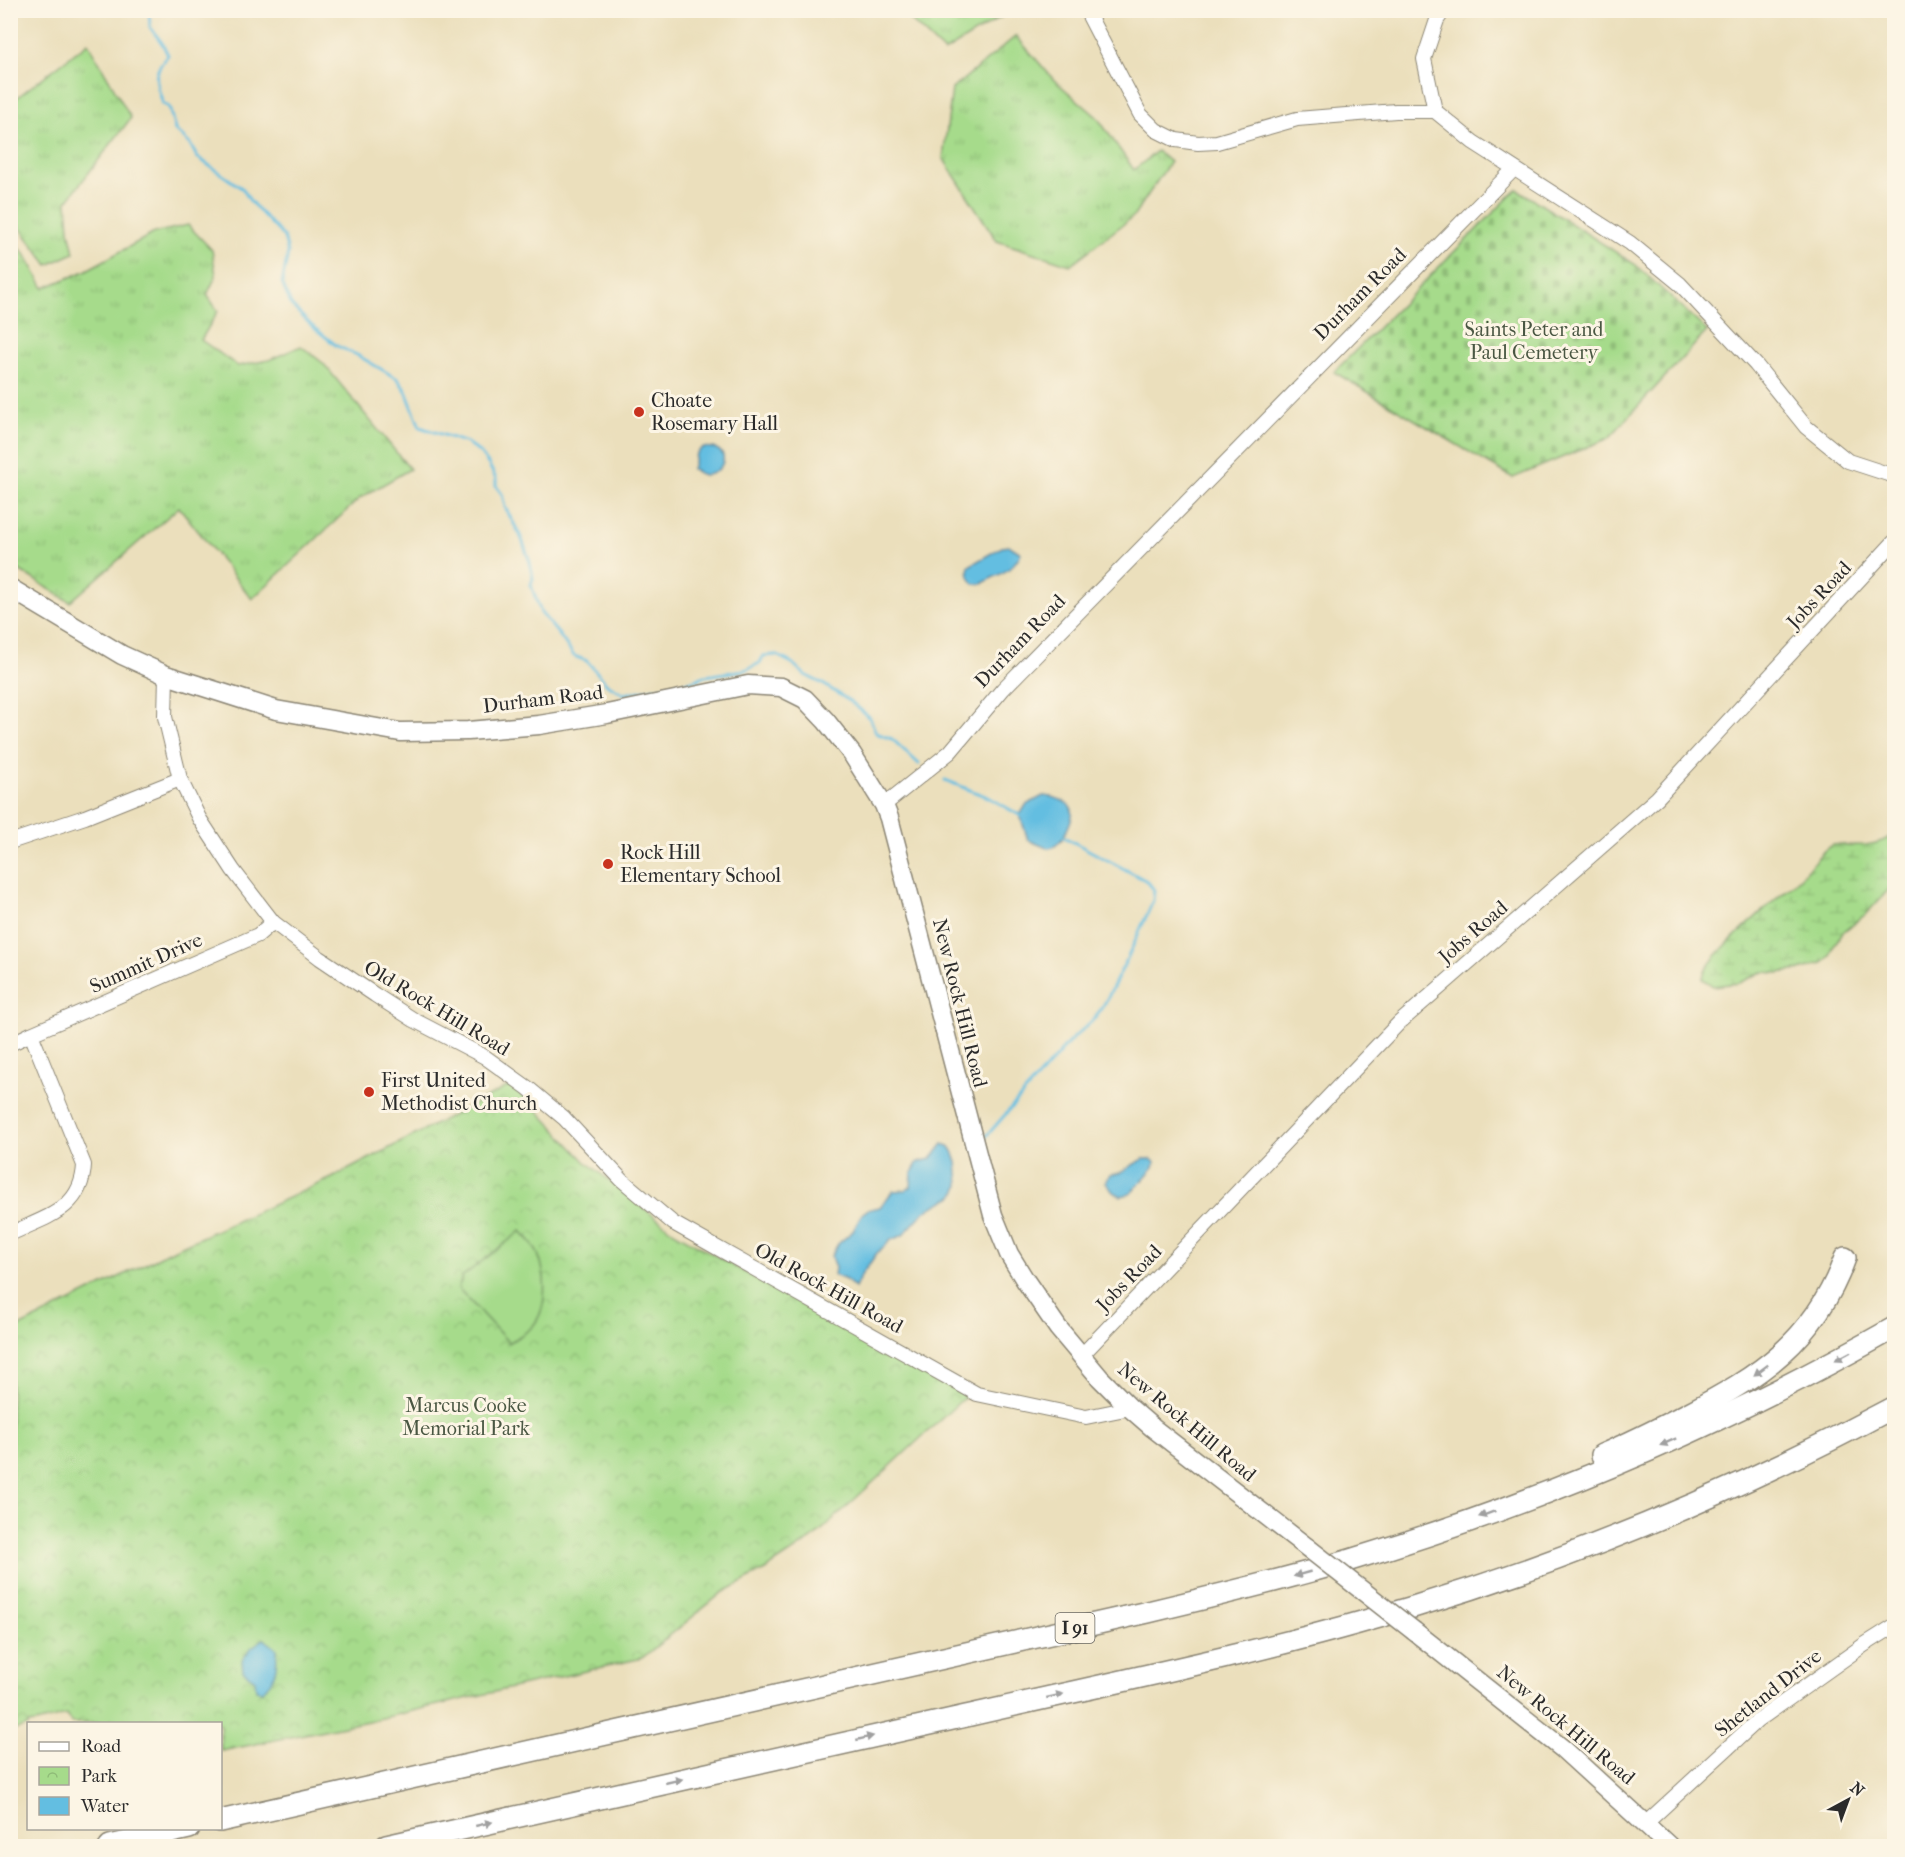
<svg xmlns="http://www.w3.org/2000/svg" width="1905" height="1857" font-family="'IM FELL French Canon',serif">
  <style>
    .grass { fill: url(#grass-tufts); stroke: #68835b; stroke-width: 1.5 }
    .wetland { fill: url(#wetland-marsh); stroke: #68835b; stroke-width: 1.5 }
    .cemetery { fill: url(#cemetery-stones); stroke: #68835b; stroke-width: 1.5 }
    .park { fill: url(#park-crowns); stroke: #68835b; stroke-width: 1.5 }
    .pitch { fill: #a6db8b; stroke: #68835b; stroke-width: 1.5 }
    .water { fill: #63bee1; stroke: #477486; stroke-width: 1.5 }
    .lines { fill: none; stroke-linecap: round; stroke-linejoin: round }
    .stream { stroke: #63bee1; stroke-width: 3 }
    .minor-casing { stroke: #8b8574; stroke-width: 16 }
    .major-casing { stroke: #8b8574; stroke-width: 21 }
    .highway-casing { stroke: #8b8574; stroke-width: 24 }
    .minor { stroke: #fff; stroke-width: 14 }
    .major { stroke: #fff; stroke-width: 18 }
    .highway { stroke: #fff; stroke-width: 21 }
    .major-bridge-casing { stroke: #8b8574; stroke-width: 21; stroke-linecap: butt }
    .major-bridge { stroke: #fff; stroke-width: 18 }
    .oneway { fill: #a0a0a0 }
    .poi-dot { fill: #c8321e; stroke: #fcf5e5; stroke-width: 2 }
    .labels { text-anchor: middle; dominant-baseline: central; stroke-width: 6; stroke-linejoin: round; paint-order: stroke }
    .shield { fill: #fcf5e5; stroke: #6a6863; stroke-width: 1.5 }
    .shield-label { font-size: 18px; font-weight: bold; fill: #2b2b2b }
    .street-label { font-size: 20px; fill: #2b2b2b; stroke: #fcf5e5 }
    .park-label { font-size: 20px; fill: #4a5743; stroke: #fcf5e5 }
    .poi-label { font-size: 20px; fill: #2b2b2b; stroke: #fcf5e5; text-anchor: start }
  </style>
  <defs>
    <pattern id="grass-tufts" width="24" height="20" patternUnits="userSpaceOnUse" patternTransform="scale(1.5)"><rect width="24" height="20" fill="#a6db8b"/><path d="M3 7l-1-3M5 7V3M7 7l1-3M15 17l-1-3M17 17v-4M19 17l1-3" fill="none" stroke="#8fbc78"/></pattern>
    <pattern id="wetland-marsh" width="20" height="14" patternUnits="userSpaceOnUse" patternTransform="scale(1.5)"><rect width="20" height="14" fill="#a6db8b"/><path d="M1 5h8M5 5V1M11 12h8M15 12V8" fill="none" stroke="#8fbc78"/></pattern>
    <pattern id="cemetery-stones" width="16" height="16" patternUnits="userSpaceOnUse" patternTransform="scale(1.5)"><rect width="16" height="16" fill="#a6db8b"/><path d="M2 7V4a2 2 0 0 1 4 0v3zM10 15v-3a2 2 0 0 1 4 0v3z" fill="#8fbc78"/></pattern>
    <pattern id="park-crowns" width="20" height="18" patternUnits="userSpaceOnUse" patternTransform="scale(1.5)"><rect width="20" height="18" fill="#a6db8b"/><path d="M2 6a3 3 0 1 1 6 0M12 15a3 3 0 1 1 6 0" fill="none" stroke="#8fbc78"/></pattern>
  </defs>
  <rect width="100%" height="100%" fill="#fcf5e5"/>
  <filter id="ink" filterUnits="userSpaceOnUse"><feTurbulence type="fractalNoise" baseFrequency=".0167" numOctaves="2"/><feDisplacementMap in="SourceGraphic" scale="12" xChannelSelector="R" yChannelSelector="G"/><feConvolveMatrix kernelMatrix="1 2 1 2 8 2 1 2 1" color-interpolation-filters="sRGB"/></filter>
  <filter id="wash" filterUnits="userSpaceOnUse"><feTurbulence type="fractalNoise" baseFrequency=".008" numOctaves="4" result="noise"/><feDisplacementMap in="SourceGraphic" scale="24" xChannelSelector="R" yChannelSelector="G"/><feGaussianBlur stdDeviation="1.35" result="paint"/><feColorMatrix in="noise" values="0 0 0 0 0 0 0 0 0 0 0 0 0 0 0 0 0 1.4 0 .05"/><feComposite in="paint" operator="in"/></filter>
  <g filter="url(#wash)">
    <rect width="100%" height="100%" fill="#ebdfbc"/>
    <!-- grass -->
    <g class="grass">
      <path d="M901,11h110l-67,41z"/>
      <path d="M1016,36l38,44 43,37 37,53 23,-19 13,11 -36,54 -64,49 -73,-24 -54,-83 9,-69z"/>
      <path d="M88,43l43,75 -64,83 2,29 5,23 -26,12 -37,-49v-114z"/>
      <path d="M188,225l24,25 4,26 -9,19 11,16 -17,29 37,26 31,-6 32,-14 22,17 87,106 -50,29 -108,101 -73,-92 -109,95 -59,-37v-326l14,15 19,34 41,-17 69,-38z"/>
    </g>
    <!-- wetland -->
    <path class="wetland" d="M1894,819v65l-28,30 -23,18 -9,13 -4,11 -7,7 -23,7 -23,3 -15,-1 -23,11 -26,3 -10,-7c-1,-21 80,-84 97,-101 10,-9 21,-28 32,-33 5,-1 9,0 14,0 15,1 35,1 47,-11z"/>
    <!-- cemetery -->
    <path class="cemetery" d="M1517,189l119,76 71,66 -98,107 -96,40 -179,-106z"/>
    <!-- park -->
    <path class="park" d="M513,1084l72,77 89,71 170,97 124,65 -156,145 -47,31 -43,23 -80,65 -269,62 -152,31 -1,-27 -149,-1 -5,-8 -30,8 -8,1v2l-17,5v-400l164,-82 157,-71z"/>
    <!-- pitch -->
    <path class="pitch" d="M521,1231c4,5 9,9 12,14 14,21 17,62 -1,82 -6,6 -16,11 -23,16l-51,-55 5,-12z"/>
    <!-- water -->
    <g class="water">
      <path d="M702,448c31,-4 25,25 3,27 -4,0 -9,-4 -13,-6l4,-15z"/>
      <path d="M1010,546l11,7c-7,14 -15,19 -29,25 -7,4 -11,7 -18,6 -5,-5 -7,-12 -5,-18l33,-19z"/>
      <path d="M1043,796c8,0 27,5 29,14 2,8 -9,31 -16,35 -2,2 -6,3 -9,3l-19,-8 -8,-25 6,-10z"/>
      <path d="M943,1144l6,2 4,5 4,11 2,23 -2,6 -4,5 -28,15 -22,24 -12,5 -14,13 -17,24 -5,11 -9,-8 -12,-5 1,-7 -4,-12 7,-12 15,-13 9,-17 5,-4 13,-3 13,-16 13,-1 5,-3 1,-14 6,-11 13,-3z"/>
      <path d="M1143,1159h8l4,3 -1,5 -24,27 -9,2 -9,-5 -6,-9 4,-7 9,-2z"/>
      <path d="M264,1639l13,10c0,17 -1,32 -15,42l-6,-1 -1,-10 -12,-9 -1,-11 10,-13z"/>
    </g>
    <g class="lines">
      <!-- stream -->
      <g class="stream">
        <path d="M149,10l1,17 12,16 6,12c-17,19 -12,26 -5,49l6,3 6,23 15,14 7,13 46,32 7,12 34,36 4,16 -6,30 9,22 21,21 25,20 20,9 41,24 8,12 14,36 47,16 13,10 9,12 7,14v7l6,8 3,13 16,30 9,25 3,16 -2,7 10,28 19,23 14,20 13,5 20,23 17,10 63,-11 18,-7 40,-6 15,-7 3,-7 13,-1 16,8 13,12 18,9 28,18 19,16 6,15 16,6 27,25"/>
        <path d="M945,780l45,18 31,18"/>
        <path d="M983,1140l87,-99 25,-23 11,-17 21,-42 26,-58 1,-11 -7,-9 -85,-45"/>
      </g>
    </g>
  </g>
  <g filter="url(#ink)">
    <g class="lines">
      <defs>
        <g id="minor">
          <path d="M1086,10l54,104 16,16 20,10 22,3 19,-1 80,-23 99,-8h39l38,31 157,101 50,41 76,81 50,62 42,34 46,15"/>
          <path d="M1435,111l-11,-52 13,-39 7,-10"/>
          <path d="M166,675l-1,42 15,62 19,39 34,52 40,52 47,36 55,37 39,25 71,37 43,31 36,30 58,62 51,43 304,171 109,23 44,-9"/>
          <path d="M884,805l66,-53 53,-63 511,-520"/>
          <path d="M10,842l75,-25 95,-38"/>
          <path d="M31,1034l227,-99 15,-13"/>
          <path d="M10,1044l21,-10 53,131c-2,45 -39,52 -74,69"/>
          <path d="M1081,1356l318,-333 258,-225 237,-256"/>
          <path d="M1645,1824l112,-103 107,-76 30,-19"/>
        </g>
        <g id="major">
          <path d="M10,588l112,67 44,20 110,35 124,22 68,-1 71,-6 68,-11 141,-29 33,2 24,12 21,22 26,33 32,51 5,13 104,397 16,39 16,26 33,48 42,50 30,30 23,20 155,120"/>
          <path d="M1414,1631l149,118 106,97"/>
        </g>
        <g id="highway">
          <path d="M1602,1455c28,-12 56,-26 83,-40 75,-39 130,-74 160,-157"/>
          <path d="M220,1821l928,-209c68,-16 135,-32 202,-52 189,-57 373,-135 544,-232"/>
          <path d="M110,1846l79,-18"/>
          <path d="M386,1846c193,-43 387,-87 580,-130 149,-34 300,-64 447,-109 167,-50 328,-118 481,-200"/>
        </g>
      </defs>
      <!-- minor casing -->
      <use href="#minor" class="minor-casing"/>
      <!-- major casing -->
      <use href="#major" class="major-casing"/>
      <!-- highway casing -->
      <use href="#highway" class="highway-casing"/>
      <!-- minor -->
      <use href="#minor" class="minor"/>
      <!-- major -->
      <use href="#major" class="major"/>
      <!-- highway -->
      <use href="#highway" class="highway"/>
      <defs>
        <path id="major-bridge" d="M1308,1548l106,83"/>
      </defs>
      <!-- major-bridge casing -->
      <use href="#major-bridge" class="major-bridge-casing"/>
      <!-- major-bridge -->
      <use href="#major-bridge" class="major-bridge"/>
    </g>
    <!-- one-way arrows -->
    <defs><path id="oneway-solid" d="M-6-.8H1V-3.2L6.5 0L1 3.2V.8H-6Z" transform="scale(1.5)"/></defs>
    <g class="oneway">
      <use href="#oneway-solid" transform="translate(1843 1356) rotate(152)"/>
      <use href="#oneway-solid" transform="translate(1761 1370) rotate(143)"/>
      <use href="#oneway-solid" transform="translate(1668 1442) rotate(156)"/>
      <use href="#oneway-solid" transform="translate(1487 1514) rotate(160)"/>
      <use href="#oneway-solid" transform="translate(1302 1574) rotate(164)"/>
      <use href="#oneway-solid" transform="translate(1055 1696) rotate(-13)"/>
      <use href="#oneway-solid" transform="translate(865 1738) rotate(-13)"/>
      <use href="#oneway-solid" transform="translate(674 1781) rotate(-13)"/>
      <use href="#oneway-solid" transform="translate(484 1824) rotate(-13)"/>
    </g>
  </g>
  <!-- markers -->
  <g class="poi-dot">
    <circle cx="639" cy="412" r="6"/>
    <circle cx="608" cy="864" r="6"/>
    <circle cx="369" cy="1092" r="6"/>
  </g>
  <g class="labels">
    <!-- shield labels -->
    <rect class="shield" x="1055.5" y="1613" width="39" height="30" rx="4.5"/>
    <g class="shield-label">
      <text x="1075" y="1628">I 91</text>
    </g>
    <!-- street labels -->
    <g class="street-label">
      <text transform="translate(1360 294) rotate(-45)">Durham Road</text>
      <text transform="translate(1819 595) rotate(-47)">Jobs Road</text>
      <text transform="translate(1020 641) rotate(-46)">Durham Road</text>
      <text transform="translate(543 699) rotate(-7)">Durham Road</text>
      <text transform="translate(1473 932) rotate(-41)">Jobs Road</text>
      <text transform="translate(146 963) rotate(-24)">Summit Drive</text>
      <text transform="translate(960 1003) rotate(76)">New Rock Hill Road</text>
      <text transform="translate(437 1008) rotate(31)">Old Rock Hill Road</text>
      <text transform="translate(1129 1278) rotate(-46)">Jobs Road</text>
      <text transform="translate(829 1288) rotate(29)">Old Rock Hill Road</text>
      <text transform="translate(1187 1422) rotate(40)">New Rock Hill Road</text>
      <text transform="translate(1768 1693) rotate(-38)">Shetland Drive</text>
      <text transform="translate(1566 1725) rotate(40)">New Rock Hill Road</text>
    </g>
    <!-- park labels -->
    <g class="park-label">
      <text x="1534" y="329">Saints Peter and<tspan x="1534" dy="23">Paul Cemetery</tspan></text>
      <text x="466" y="1405">Marcus Cooke<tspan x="466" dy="23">Memorial Park</tspan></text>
    </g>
    <!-- poi labels -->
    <g class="poi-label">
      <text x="651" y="400">Choate<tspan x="651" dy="23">Rosemary Hall</tspan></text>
      <text x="620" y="852">Rock Hill<tspan x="620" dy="23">Elementary School</tspan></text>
      <text x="381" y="1080">First United<tspan x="381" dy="23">Methodist Church</tspan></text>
    </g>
  </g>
  <!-- margin -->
  <rect width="1905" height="1857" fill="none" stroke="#fcf5e5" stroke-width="36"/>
  <!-- legend -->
  <rect x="27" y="1722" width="195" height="108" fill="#fcf5e5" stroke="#a8a49b" stroke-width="1.5"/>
  <rect x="39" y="1742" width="30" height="9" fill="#ffffff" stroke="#a8a49b" stroke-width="1.5"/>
  <text x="81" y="1752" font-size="18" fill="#2b2b2b">Road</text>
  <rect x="39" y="1767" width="30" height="18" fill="url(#park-crowns)" stroke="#a8a49b" stroke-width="1.5"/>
  <text x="81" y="1782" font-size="18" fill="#2b2b2b">Park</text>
  <rect x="39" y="1797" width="30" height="18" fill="#63bee1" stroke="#a8a49b" stroke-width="1.5"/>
  <text x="81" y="1812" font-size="18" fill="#2b2b2b">Water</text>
  <!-- north arrow -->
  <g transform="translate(1848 1800) rotate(41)" stroke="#fcf5e5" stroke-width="4.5" paint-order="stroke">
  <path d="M0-4.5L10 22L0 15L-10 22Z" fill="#2b2b2b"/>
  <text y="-9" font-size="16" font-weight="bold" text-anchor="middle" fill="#2b2b2b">N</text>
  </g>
</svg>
